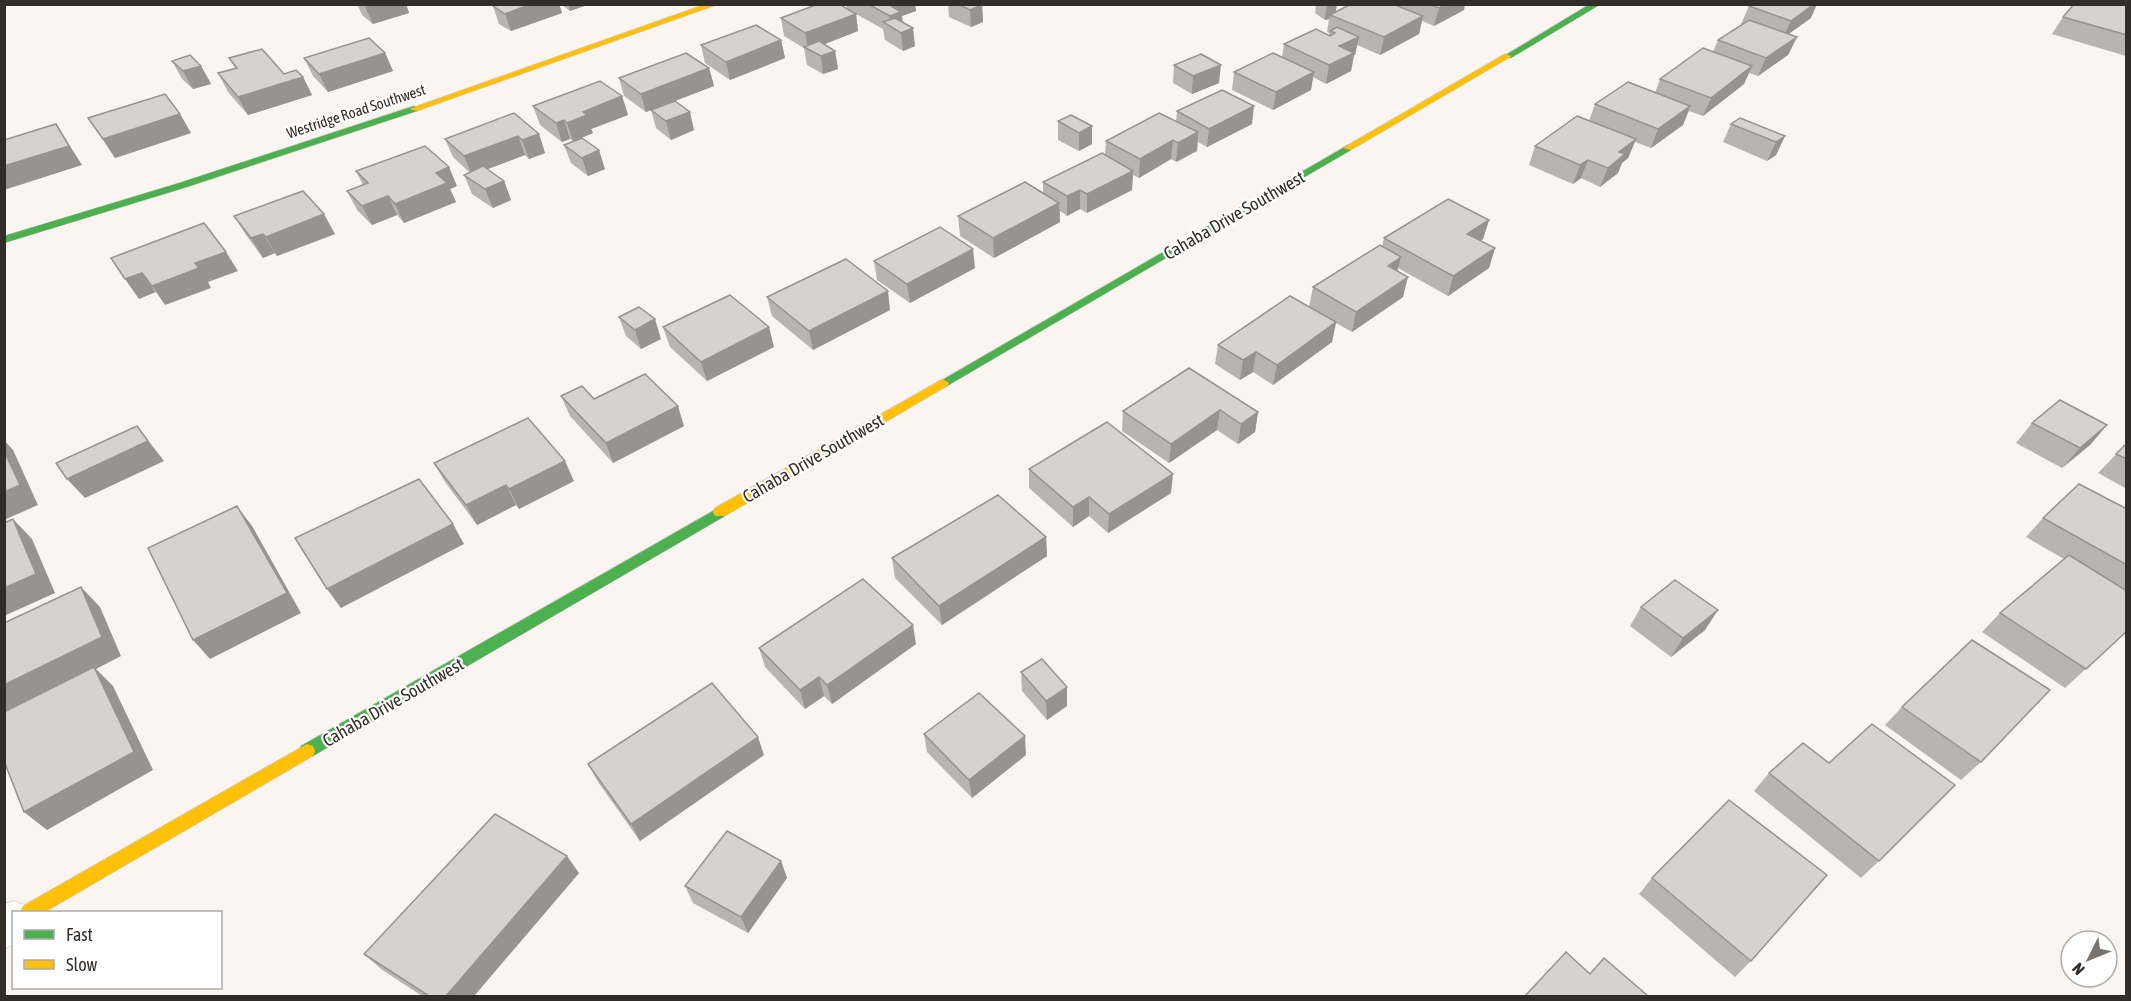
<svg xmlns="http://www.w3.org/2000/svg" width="2131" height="1001" font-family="'Asap Condensed',sans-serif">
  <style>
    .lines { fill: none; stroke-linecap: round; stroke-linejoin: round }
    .street-casing { stroke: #cac5c0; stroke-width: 1 }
    .fast-casing { stroke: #cac5c0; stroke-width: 1 }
    .slow-casing { stroke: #cac5c0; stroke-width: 1 }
    .street { fill: #fefefd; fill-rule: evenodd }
    .fast { fill: #4caf50; fill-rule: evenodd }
    .slow { fill: #ffc107; fill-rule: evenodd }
    .wall { fill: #b8b5b0 }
    .shaded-wall { fill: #969390 }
    .building { fill: #d6d2cd; stroke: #969390; stroke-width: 1.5 }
    .labels { text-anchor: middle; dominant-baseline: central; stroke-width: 4.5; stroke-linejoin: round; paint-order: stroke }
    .far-street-label { font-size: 15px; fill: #322d29; stroke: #fff }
    .street-label { font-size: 18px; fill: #322d29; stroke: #fff }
  </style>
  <rect width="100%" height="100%" fill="#faf5f0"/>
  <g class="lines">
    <defs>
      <path id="street" d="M14,901l16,6 2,5h-18v33l-10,3v-44z"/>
      <g id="fast">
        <path d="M1590,4h11l-90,54 -7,-2z"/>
        <path d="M414,106l5,3 -2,2 -230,76 -183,56v-7l175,-53z"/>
        <path d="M1348,145l3,1v4l-404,236 -4,1 -6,-4z"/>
        <path d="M720,507l7,5 -2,4 -412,240 -6,2 -6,-2 -2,-5 2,-5z"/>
      </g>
      <g id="slow">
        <path d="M706,4h13l-302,107 -8,-2z"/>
        <path d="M1505,54l7,2 -161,94 -8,-2z"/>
        <path d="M943,379l6,4 -2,3 -222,130h-10l-2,-4 2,-4z"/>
        <path d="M307,744l6,2 2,5 -2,5 -268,156h-25l3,-6z"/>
      </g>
    </defs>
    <!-- street casing -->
    <use href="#street" class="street-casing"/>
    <!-- fast casing -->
    <use href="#fast" class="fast-casing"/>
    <!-- slow casing -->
    <use href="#slow" class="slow-casing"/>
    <!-- street -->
    <use href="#street" class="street"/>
    <!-- fast -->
    <use href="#fast" class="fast"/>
    <!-- slow -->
    <use href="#slow" class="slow"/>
  </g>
  <!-- wall -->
  <g class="wall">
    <path d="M357,4h49l3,9 -36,11 -11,-9z"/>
    <path d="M498,4h61l3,9 -51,18 -12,-7 -6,-18z"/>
    <path d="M561,4h29l-20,7z"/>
    <path d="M846,4h69l1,7 -14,5 1,6 12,24 -12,5 -18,-11 -2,-11 -27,-15 2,17 -34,13 11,7 3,18 -15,5 -16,-9 -3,-17 -20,-12 -3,-18 66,-9z"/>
    <path d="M948,4l34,1 1,17 -12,5 -22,-10z"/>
    <path d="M1316,4h21l-2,8 63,-6v-2h67l-1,6 -30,16 -12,-5 -3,13 -39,21 -23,-10 -2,10h-1l-3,16 -25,13 -13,-7 -2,13 -38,20 -41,-20 2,-18 48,-15 2,-13 45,-9v-2l-2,-1 2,-13 -4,1 -10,-7z"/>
    <path d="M2127,4l-1,52 -74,-22 11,-17z"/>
    <path d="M1749,6l62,12 -23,16 9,3 -9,18 -30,21 -9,-3 -5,11 -41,32 -14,-5 -6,14 -32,23 -16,-6 -7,16 -6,5 -4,10 -18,14 -19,-9 -8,6 -44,-19 6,-19 54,-25 6,-17 60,-11 5,-14 53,-27 5,-12 25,-16h-2z"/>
    <path d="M781,40l4,18 -55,22 -25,-17 -4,-18z"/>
    <path d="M385,53l8,18 -65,21 -15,-16 -9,-18z"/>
    <path d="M229,58l55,16 19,3 9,18 -64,20 -20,-23 -10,-19 17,-5z"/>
    <path d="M172,61l29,5 10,18 -18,5 -11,-10z"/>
    <path d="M1174,65l45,18 -27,11 -19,-11z"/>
    <path d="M709,68l5,18 -39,15 19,29 -23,10 -15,-12 -5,-18 -5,2 -22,-16 -5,-18z"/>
    <path d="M622,96l6,19 -37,14 2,4 -11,5 23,31 -17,7 -17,-13 -7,-18 9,-4 -3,-2 -8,3 -22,-17 -7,-19z"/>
    <path d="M1177,111l75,13 -45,23 -9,-5 -1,9 -21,11 -5,-3 -32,19 -6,-3 -1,15 -45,23 -7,-4 -13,7 -7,-5v11l-66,36 -34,-22 -2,-20 85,-23v-11l62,-27 1,-14 70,-20z"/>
    <path d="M180,114l11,19 -76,25 -27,-40z"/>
    <path d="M1071,115l21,29 -13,7 -21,-11v-19z"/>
    <path d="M1731,124l54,12 -9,19 -9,6 -44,-19z"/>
    <path d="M539,134l6,19 -16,6 -4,-4 -38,14 17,12 7,19 -18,8 -21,-14 -8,-19 5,-3 -16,-15 -8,-18z"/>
    <path d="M356,171l101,15 -7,3 6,13 -52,21 -7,-8 -25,10 -15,-15 -10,-19 16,-6z"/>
    <path d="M234,216l101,18 -58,22 -2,-3 -12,5 -17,-23z"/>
    <path d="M1489,220l-6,19 -3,2 15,7 -6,20 -41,28 -50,-28 -1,3 6,26 -51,35 -16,-9 -4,19 -59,43 -20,-13 -13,8 -25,-16 3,-19 105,-30 -14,-8 4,-20 69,-40 2,-9z"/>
    <path d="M874,261l101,7 -65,35 -33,-23z"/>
    <path d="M767,297l123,13 -77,40 -41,-34z"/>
    <path d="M619,317l42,22 -20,10 -15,-13z"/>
    <path d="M663,327l111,20 -67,34 -37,-34z"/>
    <path d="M1189,368l69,44 -3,20 -17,12 -21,-14 -48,33 -47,-32 1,-20z"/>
    <path d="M561,396l33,3 90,27 -71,37 -43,-47z"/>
    <path d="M2032,423l75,2 -17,20 -28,23 -46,-25z"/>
    <path d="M2127,443v46l-29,-16z"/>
    <path d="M434,463l140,18 -55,28 -3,-4 -39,20 -32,-43z"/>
    <path d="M1029,469l142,24 -63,40 -19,-17 -16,11 -44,-39z"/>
    <path d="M2127,509v122l-62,57 -83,-56 18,-19 64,-54 -38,-22 17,-19z"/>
    <path d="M1046,537l1,19 -105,69 -47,-47 -3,-20z"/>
    <path d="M1641,607l64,23 -34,27 -41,-31z"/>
    <path d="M916,644l-84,60 -8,-8 -19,13 -40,-42 -6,-19z"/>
    <path d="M1021,672l46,34 -20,14 -25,-29z"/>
    <path d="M1902,707l79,55 -20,18 -76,-55z"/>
    <path d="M924,734l102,21 -54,43 -45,-46z"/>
    <path d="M764,755l-124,86 -42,-59 -10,-18z"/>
    <path d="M1829,763l50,98 -18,17 -107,-87 15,-18z"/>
    <path d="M781,861l6,17 -39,55 -55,-30 -8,-17z"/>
    <path d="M579,873l-105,123h-52l-41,-27 -17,-15z"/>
    <path d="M1652,878l99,83 -16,16 -96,-83z"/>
  </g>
  <!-- shaded-wall -->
  <g class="shaded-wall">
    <path d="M373,4h33l3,9 -36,11 -8,-17z"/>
    <path d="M531,4h28l3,9 -51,18 -6,-17z"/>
    <path d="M568,4h22l-20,7z"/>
    <path d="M887,4h28l1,7 -14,5 1,13 -12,-2z"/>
    <path d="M1327,4h10l-2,13 -5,-2 -1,4 -4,1z"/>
    <path d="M1445,4h20l-1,6 -30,16 5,-18z"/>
    <path d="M1814,4h3l-6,14 -28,20 8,-17z"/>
    <path d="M982,5l1,17 -12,5 -1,-17z"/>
    <path d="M856,14l2,17 -48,19 -2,-1 -3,-16z"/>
    <path d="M1423,16l-4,18 -39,21 4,-18z"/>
    <path d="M913,28l2,18 -12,5 -2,-18z"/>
    <path d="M1359,37l-4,18h-1l-3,16 -25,13 3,-19 10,-19z"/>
    <path d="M1797,37l-9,18 -30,21 8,-18z"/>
    <path d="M781,40l4,18 -55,22 -4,-18z"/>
    <path d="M835,51l3,18 -15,5 -2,-18z"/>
    <path d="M385,53l8,18 -65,21 -9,-18z"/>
    <path d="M1221,65l-2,18 -27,11 1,-18z"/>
    <path d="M201,66l10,18 -18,5 -10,-18z"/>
    <path d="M1752,66l-8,18 -41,32 8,-18z"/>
    <path d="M709,68l5,18 -68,26 -5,-18z"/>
    <path d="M1314,72l-3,18 -38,20 3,-18z"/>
    <path d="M303,77l9,18 -64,20 -10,-18z"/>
    <path d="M622,96l6,19 -37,14 2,4 -20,8 -6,-18 16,-11z"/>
    <path d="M1254,106l-2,18 -45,23 2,-18z"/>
    <path d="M1690,106l-7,19 -32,23 7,-19z"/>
    <path d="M690,112l4,18 -23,10 -5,-19z"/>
    <path d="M180,114l11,19 -76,25 -12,-19z"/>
    <path d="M564,120l6,19 -8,3 -6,-19z"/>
    <path d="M56,124l26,41 -78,25v-24z"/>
    <path d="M1092,126v18l-13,7v-18z"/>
    <path d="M1198,132l-1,19 -21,11 2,-19z"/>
    <path d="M539,134l6,19 -16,6 -7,-19z"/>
    <path d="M518,136l7,19 -53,20 -8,-19z"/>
    <path d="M1785,136l-9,19 -9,6 9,-19z"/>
    <path d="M1636,139l-8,19 -6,5 -4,10 -18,14 8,-19 11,-16z"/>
    <path d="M1173,140l-2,19 -32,19 1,-19z"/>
    <path d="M599,150l6,19 -17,7 -6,-18z"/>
    <path d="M1588,160l-7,18 -8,6 7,-19z"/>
    <path d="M449,167l8,19 -7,3 6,13 -52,21 -9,-19 41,-31z"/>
    <path d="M1133,171l-1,19 -45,23v-19z"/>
    <path d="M504,181l7,19 -18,8 -8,-19z"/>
    <path d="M1080,190v19l-13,7v-20z"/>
    <path d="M388,196l9,19 -25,10 -10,-19z"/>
    <path d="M1059,203l1,19 -66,36 -1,-20z"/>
    <path d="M324,214l11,20 -58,22 -11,-19z"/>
    <path d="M1489,220l-6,19 -21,14 5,-19z"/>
    <path d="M263,234l12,19 -12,5 -12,-20z"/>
    <path d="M1495,248l-6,20 -41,28 5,-20z"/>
    <path d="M973,249l2,19 -65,35 -3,-19z"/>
    <path d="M226,252l12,19 -30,11 3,6 -46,17 -13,-19 43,-23z"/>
    <path d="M1401,257l-5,19 -8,-10z"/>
    <path d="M142,273l14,19 -17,7 -14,-20z"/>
    <path d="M1408,277l-5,20 -51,35 4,-20z"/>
    <path d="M888,291l2,19 -77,40 -4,-19z"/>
    <path d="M655,319l6,20 -20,10 -6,-19z"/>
    <path d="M1336,322l-4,20 -59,43 4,-20z"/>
    <path d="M769,327l5,20 -67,34 -6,-19z"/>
    <path d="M1256,352l-3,20 -13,8 3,-20z"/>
    <path d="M678,406l6,20 -71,37 -7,-20z"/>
    <path d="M1220,410l-3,20 -48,33 2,-19z"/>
    <path d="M1258,412l-3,20 -17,12 3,-20z"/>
    <path d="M2107,425l-17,20 -28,23 18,-20z"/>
    <path d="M137,426l27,35 -79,37 -18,-19z"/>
    <path d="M4,440l9,10 25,55 -34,15z"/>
    <path d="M565,461l9,20 -55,28 -10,-20z"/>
    <path d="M1173,474l-2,19 -63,40 1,-19z"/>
    <path d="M506,485l10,20 -39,20 -11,-20z"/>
    <path d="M1089,497v19l-16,11v-20z"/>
    <path d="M237,506l15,20 49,87 -91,46 -17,-19z"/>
    <path d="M13,519l19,20 23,54 -51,23v-28z"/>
    <path d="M453,524l11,20 -123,64 -14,-19z"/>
    <path d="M1046,537l1,19 -105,69 -3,-19z"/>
    <path d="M81,587l19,20 21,49 -25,13 17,17 40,84 -106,60 -23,-18 -20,-99v-28z"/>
    <path d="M1718,610l-13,20 -34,27 12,-19z"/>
    <path d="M913,625l3,19 -84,60 -5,-19z"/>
    <path d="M819,677l5,19 -19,13 -5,-19z"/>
    <path d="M1067,687v19l-20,14 -1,-19z"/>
    <path d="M1025,736l1,19 -54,43 -3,-18z"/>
    <path d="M758,737l6,18 -124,86 -9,-17z"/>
    <path d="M567,856l12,17 -105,123h-28z"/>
    <path d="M781,861l6,17 -39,55 -7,-16z"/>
  </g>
  <!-- building -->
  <g class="building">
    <path d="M498,4h33l-26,10 -12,-8z"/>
    <path d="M818,4h21l17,10 -51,19 -24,-15z"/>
    <path d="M868,4h20l13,8 -11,4z"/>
    <path d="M958,4h23l1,1 -12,5z"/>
    <path d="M1351,4h42l30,12 -39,21 -54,-22z"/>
    <path d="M1429,4h16l-6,4z"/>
    <path d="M1751,4h63l-23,17 -42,-15z"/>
    <path d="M2074,4h53v31l-64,-18z"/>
    <path d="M895,18l18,10 -12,5 -18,-11z"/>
    <path d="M1749,20l48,17 -31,21 -48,-18z"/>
    <path d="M756,25l25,15 -55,22 -25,-17z"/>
    <path d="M1337,27l22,10 -20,9 15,7 -25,12 -45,-21 32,-15 14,7 5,-3 -5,-2z"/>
    <path d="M369,38l16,15 -66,21 -15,-16z"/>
    <path d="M819,41l16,10 -14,5 -17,-9z"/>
    <path d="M1703,48l49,18 -41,32 -51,-19z"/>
    <path d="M262,49l22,25 12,-4 7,7 -65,20 -20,-24 19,-5 -8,-10z"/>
    <path d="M686,53l23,15 -68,26 -22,-16z"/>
    <path d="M1273,53l41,19 -38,20 -42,-20z"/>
    <path d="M1201,54l20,11 -28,11 -19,-11z"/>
    <path d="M190,55l11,11 -18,5 -11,-10z"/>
    <path d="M600,81l22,15 -39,16 4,3 -20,8 -3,-3 -8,3 -23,-17z"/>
    <path d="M1628,82l62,24 -32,23 -63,-25z"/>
    <path d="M1222,90l32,16 -45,23 -32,-18z"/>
    <path d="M165,94l15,20 -77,25 -15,-21z"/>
    <path d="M675,101l15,11 -24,9 -15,-11z"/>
    <path d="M514,113l25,21 -17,6 -4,-4 -54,20 -19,-17z"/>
    <path d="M1159,113l39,19 -20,11 -5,-3 -33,19 -34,-18z"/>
    <path d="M1071,115l21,11 -13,7 -21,-12z"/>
    <path d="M1577,116l59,23 -17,13 6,2 -17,14 -20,-8 -8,5 -45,-19z"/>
    <path d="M1740,118l45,18 -9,6 -45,-18z"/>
    <path d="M56,124l13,22 -65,20v-26z"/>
    <path d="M582,138l17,12 -17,8 -18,-13z"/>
    <path d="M425,146l24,21 -13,6 11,10 -52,21 -7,-8 -26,10 -15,-15 21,-8 -12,-12z"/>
    <path d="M1102,153l31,18 -46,23 -7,-4 -13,6 -24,-14z"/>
    <path d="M483,166l21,15 -19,8 -21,-14z"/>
    <path d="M1025,182l34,21 -66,35 -35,-22z"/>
    <path d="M303,191l21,23 -58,23 -3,-3 -12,4 -17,-22z"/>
    <path d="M1448,199l41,21 -22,14 28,14 -42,28 -69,-38z"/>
    <path d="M204,223l22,29 -31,11 4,5 -47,18 -10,-13 -17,6 -14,-21z"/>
    <path d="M940,227l33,22 -66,35 -33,-23z"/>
    <path d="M1380,245l21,12 -13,9 20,11 -52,35 -43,-25z"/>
    <path d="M846,259l42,32 -79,40 -42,-34z"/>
    <path d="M730,295l39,32 -68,35 -38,-35z"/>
    <path d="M1290,296l46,26 -59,43 -21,-13 -13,8 -25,-15z"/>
    <path d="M639,307l16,12 -20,11 -16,-13z"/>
    <path d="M1189,368l69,44 -17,12 -21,-14 -49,34 -48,-33z"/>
    <path d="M645,374l33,32 -72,37 -45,-47 21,-10 12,13z"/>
    <path d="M2060,400l47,25 -27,23 -48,-25z"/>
    <path d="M528,418l37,43 -56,28 -3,-4 -40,20 -32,-42z"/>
    <path d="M1107,422l66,52 -64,40 -20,-17 -16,10 -44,-38z"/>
    <path d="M137,426l11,15 -81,38 -11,-16z"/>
    <path d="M2127,443v16l-11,-5z"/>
    <path d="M4,451l16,34 -16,7z"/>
    <path d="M419,479l34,45 -126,65 -32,-51z"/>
    <path d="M2079,484l48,25v56l-84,-47z"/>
    <path d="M998,495l48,42 -107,69 -47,-48z"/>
    <path d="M237,506l50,87 -94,47 -45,-92z"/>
    <path d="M13,519l23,55 -32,14v-65z"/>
    <path d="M2069,555l58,36v40l-41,38 -86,-56z"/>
    <path d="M863,579l50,46 -86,60 -8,-8 -19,13 -41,-42z"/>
    <path d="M1675,580l43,30 -35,28 -42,-31z"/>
    <path d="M81,587l21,50 -98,48v-62z"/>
    <path d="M1972,640l78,50 -69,72 -79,-55z"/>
    <path d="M1042,659l25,28 -21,14 -25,-29z"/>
    <path d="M94,667l40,85 -110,60 -20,-51v-49z"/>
    <path d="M712,683l46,54 -127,87 -43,-60z"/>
    <path d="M979,693l46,43 -56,44 -45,-46z"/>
    <path d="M1872,724l83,61 -76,76 -110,-88 34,-30 26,20z"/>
    <path d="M1729,800l98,75 -76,86 -99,-83z"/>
    <path d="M495,814l72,42 -121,140h-17l-65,-42z"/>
    <path d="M727,831l54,30 -40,56 -56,-31z"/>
    <path d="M1566,952l24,22 14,-16 44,38h-123z"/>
  </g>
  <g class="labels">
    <!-- far-street labels -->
    <g class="far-street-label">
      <text transform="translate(356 111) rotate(-18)">Westridge Road Southwest</text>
    </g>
    <!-- street labels -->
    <g class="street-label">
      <text transform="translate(1234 215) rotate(-30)">Cahaba Drive Southwest</text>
      <text transform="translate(813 458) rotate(-30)">Cahaba Drive Southwest</text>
      <text transform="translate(393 702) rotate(-30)">Cahaba Drive Southwest</text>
    </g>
  </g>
  <!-- border -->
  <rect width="2131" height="1001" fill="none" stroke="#322d29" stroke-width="12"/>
  <!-- legend -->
  <rect x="12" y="911" width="210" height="78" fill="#ffffff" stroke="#adaba9" stroke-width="1.5"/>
  <rect x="24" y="930" width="30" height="9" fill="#4caf50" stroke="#adaba9" stroke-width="1.5"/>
  <text x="66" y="941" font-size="18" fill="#322d29">Fast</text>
  <rect x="24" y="960" width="30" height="9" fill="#ffc107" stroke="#adaba9" stroke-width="1.5"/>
  <text x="66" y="971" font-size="18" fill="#322d29">Slow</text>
  <!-- north arrow -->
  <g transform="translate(2089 959) rotate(227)"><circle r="28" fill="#ffffff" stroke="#adaba9" stroke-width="1.5"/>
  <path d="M0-4.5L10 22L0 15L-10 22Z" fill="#78736f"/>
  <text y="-9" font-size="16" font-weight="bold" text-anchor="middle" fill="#322d29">N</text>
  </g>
</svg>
